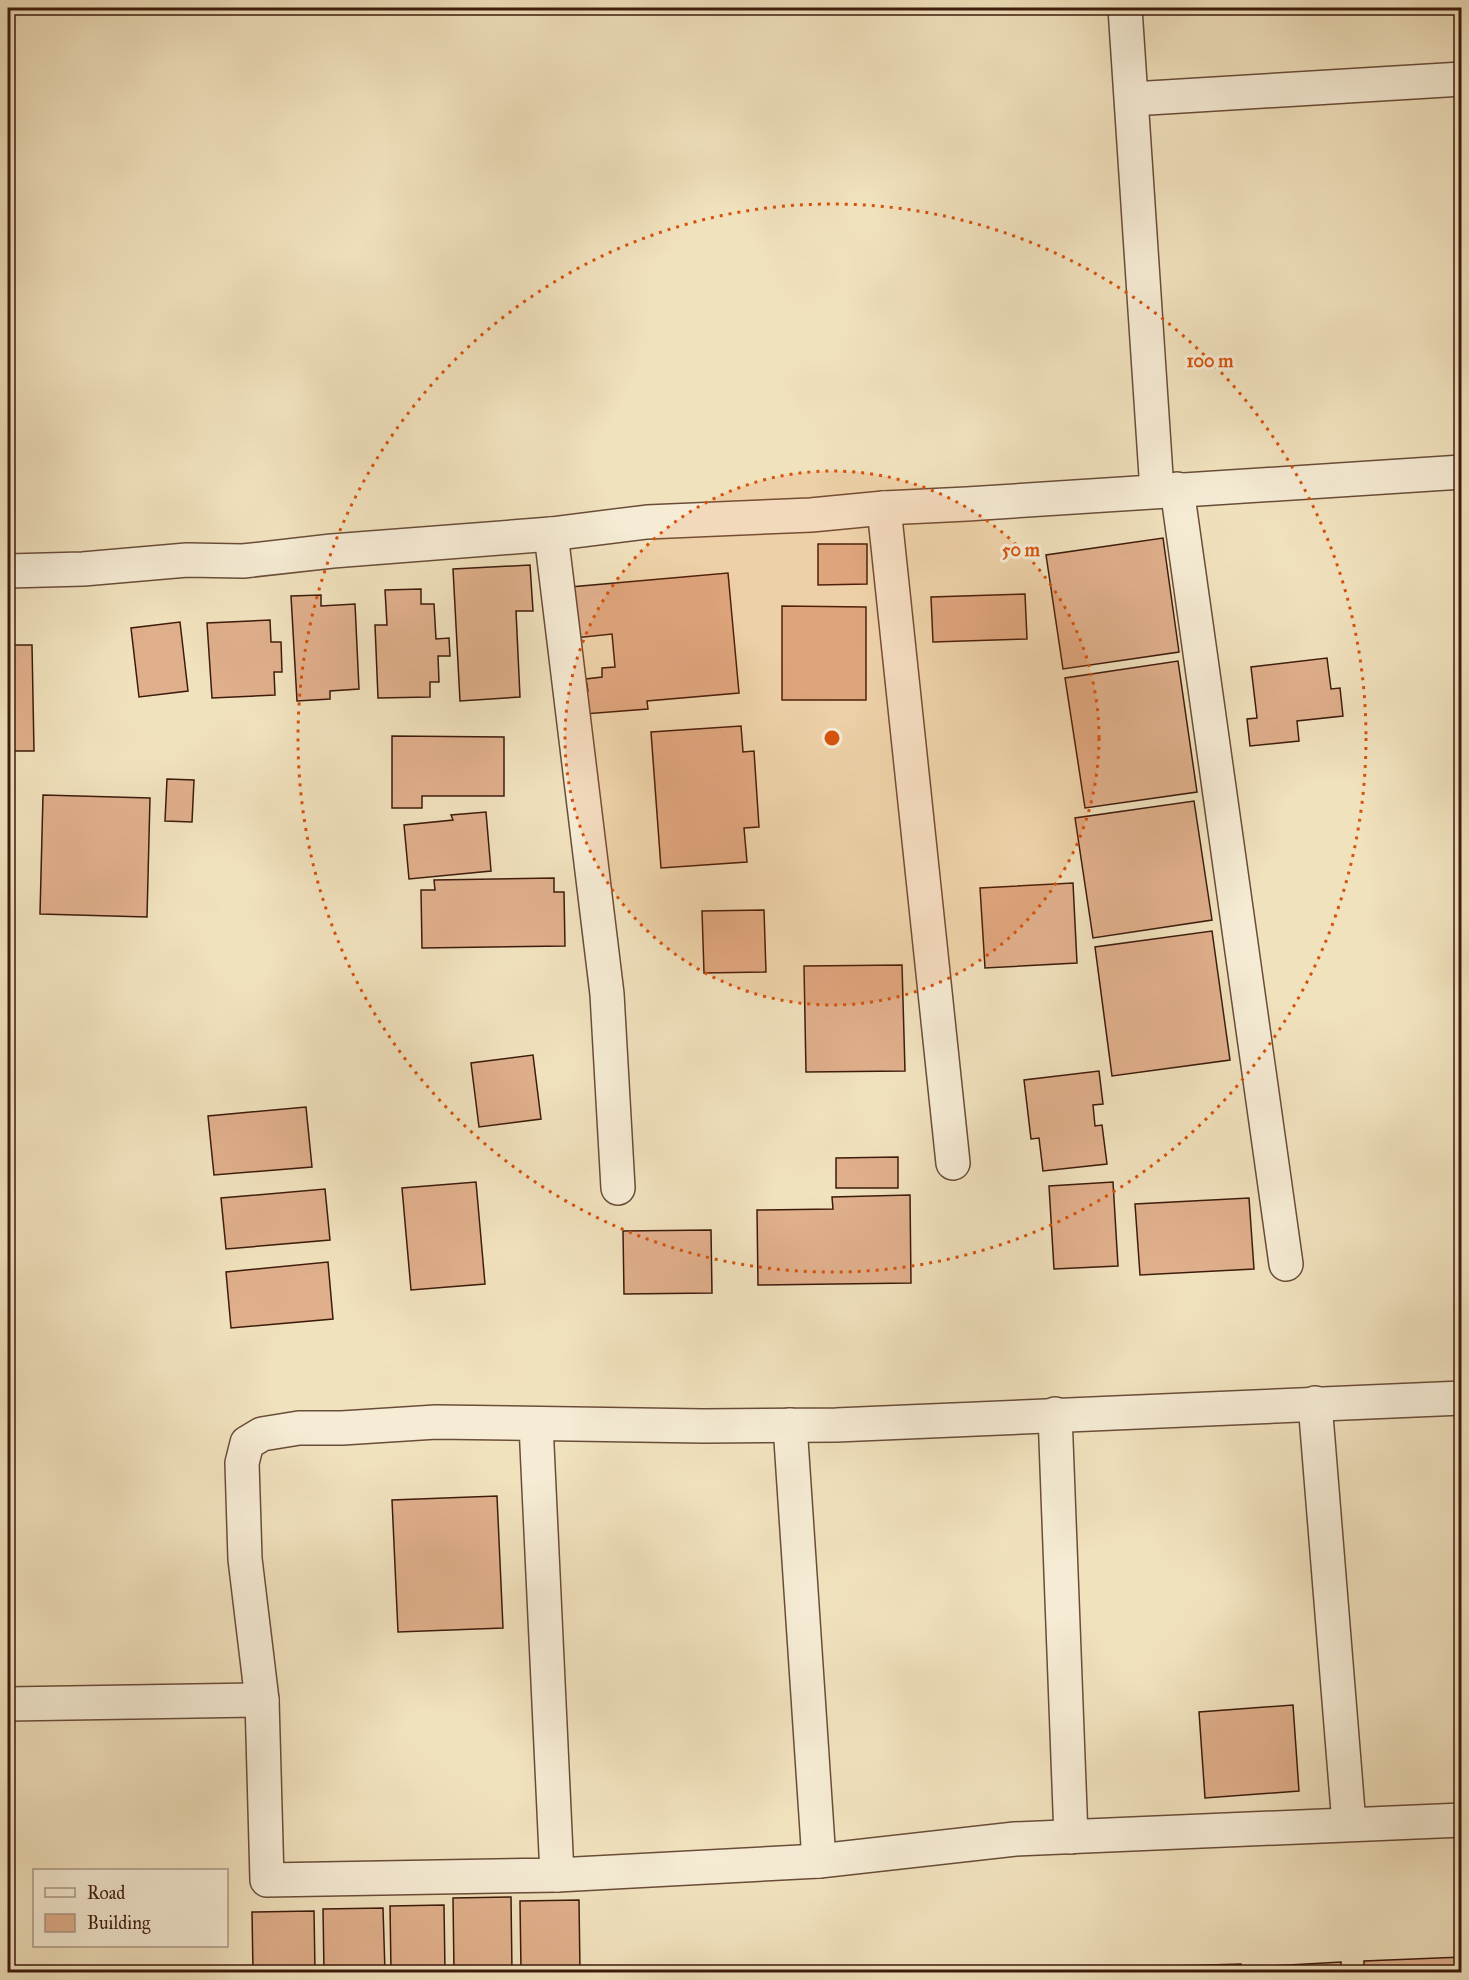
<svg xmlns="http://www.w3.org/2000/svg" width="1469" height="1980" font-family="'IM FELL Great Primer',serif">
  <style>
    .building { fill: #e0b08c; stroke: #3d1b0c; stroke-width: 1.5 }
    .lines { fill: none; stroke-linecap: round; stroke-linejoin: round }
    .minor-casing { stroke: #6a4d38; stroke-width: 36 }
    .minor { stroke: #f6ecd5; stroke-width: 33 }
    .ring { fill: none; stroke: #d7530c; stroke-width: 3; stroke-dasharray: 3 6 }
    .centre { fill: #d7530c; stroke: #f6ecd5; stroke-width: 3 }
    .ring-label { font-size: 18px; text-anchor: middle; font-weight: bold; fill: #d7530c; stroke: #f6ecd5; stroke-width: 6; stroke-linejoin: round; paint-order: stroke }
  </style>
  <rect width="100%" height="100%" fill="#f1e2be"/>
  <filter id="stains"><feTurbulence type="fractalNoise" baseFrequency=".00333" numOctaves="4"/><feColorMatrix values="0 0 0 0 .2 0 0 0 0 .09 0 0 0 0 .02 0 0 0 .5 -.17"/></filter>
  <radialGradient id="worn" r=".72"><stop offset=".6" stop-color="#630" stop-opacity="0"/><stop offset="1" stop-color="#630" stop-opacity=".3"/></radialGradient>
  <!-- building -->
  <g class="building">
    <path d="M1163,538l16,114 -116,17 -17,-114z"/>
    <path d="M818,544h49v40l-49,1z"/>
    <path d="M530,565l3,46h-17l4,86 -60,4 -7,-132z"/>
    <path d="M728,573l11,120 -92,8 1,8 -64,5 -2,-22 6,-1 -2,-12 16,-2v-9l13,-1 -3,-33 -37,4 -5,-51z"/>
    <path d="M421,589v15h13l2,35 13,-1 1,18h-12l1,26h-9v15l-52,1 -3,-73h12l-2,-35z"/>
    <path d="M1025,594l2,45 -94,3 -2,-45z"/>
    <path d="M321,595v11l34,-2 4,85 -29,2v8l-33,2 -6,-105z"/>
    <path d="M782,606l84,1v93h-84z"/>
    <path d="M270,620l1,22h10l1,30h-8l1,23 -63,3 -5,-75z"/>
    <path d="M180,622l8,69 -49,6 -8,-69z"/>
    <path d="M8,645h24l2,106h-26z"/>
    <path d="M1327,658l4,31 9,-1 3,28 -46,5 2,20 -49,5 -3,-27 10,-1 -6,-51z"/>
    <path d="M1178,661l19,131 -112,16 -20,-130z"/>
    <path d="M741,726l2,26 11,-1 5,76 -15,1 3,34 -86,6 -10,-136z"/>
    <path d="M392,736l112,1v59h-82v12h-30z"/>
    <path d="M167,779l27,1 -2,42 -27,-1z"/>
    <path d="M43,795l107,3 -3,119 -107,-3z"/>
    <path d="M1194,801l18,119 -119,18 -18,-120z"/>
    <path d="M486,812l5,59 -82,8 -5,-54 49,-5 -2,-5z"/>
    <path d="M554,878v14h10l1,54 -143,2 -1,-58h14l-1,-10z"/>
    <path d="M1073,883l4,80 -92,5 -5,-80z"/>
    <path d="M764,910l2,62 -62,1 -2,-62z"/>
    <path d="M1212,931l18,129 -118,16 -17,-129z"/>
    <path d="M902,965l3,106 -99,1 -2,-106z"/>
    <path d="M533,1055l8,64 -62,8 -8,-64z"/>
    <path d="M1099,1071l4,33 -10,1 2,21 7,-1 5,39 -64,7 -4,-33 -8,1 -7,-59z"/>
    <path d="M306,1107l6,60 -98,8 -6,-59z"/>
    <path d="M898,1157v31h-62v-30z"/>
    <path d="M476,1182l9,102 -74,6 -9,-102z"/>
    <path d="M1113,1182l5,84 -64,3 -5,-83z"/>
    <path d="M325,1189l5,51 -104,9 -5,-51z"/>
    <path d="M910,1195l1,88 -153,2 -1,-75 76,-1 -1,-12z"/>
    <path d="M1249,1198l5,71 -114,6 -5,-71z"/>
    <path d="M711,1230l1,63 -88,1 -1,-63z"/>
    <path d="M328,1262l5,57 -102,9 -5,-56z"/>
    <path d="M497,1496l6,132 -105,4 -6,-132z"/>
    <path d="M1293,1705l6,86 -94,7 -6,-86z"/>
    <path d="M511,1897l1,75h-58l-1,-74z"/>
    <path d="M579,1900l1,72h-59l-1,-71z"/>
    <path d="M444,1905l1,67h-54l-1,-66z"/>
    <path d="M383,1908l2,64h-61l-1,-63z"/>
    <path d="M314,1911l1,61h-62l-1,-60z"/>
    <path d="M1462,1957v15h-98v-11z"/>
    <path d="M1341,1962v10h-72l-1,-6z"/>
    <path d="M1241,1964v8h-67v-6z"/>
  </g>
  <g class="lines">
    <defs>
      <g id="minor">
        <path d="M1125,8l32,483"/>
        <path d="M1132,99l330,-20"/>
        <path d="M1177,489l109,775"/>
        <path d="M884,508l69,655"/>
        <path d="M551,534l56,460 11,194"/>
        <path d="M8,571l75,-2 104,-9 56,1 89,-10 219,-17 96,-12 164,-7 73,-7 83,-4 495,-32"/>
        <path d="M1315,1403l34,421"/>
        <path d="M1055,1414l16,423"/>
        <path d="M536,1424l21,451 -290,5 -5,-180 -17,-141 -3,-96 5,-20 15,-9 37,-6h43l94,-6 268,4 132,-1 626,-27"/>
        <path d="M790,1425l29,436"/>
        <path d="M8,1704l254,-4"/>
        <path d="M557,1875l262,-14 196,-22 447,-19"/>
      </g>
    </defs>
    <!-- minor casing -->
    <use href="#minor" class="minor-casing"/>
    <!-- minor -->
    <use href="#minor" class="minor"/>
  </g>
  <!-- distance rings -->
  <circle cx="832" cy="738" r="267" fill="#d7530c" fill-opacity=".12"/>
  <g class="ring">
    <circle cx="832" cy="738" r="267"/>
    <circle cx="832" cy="738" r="534"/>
  </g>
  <circle cx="832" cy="738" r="9" class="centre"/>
  <g class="ring-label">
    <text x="1210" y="367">100 m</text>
    <text x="1021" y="556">50 m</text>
  </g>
  <!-- margin -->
  <rect width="1469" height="1980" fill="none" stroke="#f1e2be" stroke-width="30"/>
  <rect x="9" y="9" width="1451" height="1962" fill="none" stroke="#3d1b0c" stroke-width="3"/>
  <rect x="15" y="15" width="1439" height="1950" fill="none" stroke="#3d1b0c" stroke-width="1.5"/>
  <!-- legend -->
  <rect x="33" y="1869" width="195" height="78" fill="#f6ecd5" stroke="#ac9885" stroke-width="1.5"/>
  <rect x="45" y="1888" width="30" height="9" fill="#f6ecd5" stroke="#ac9885" stroke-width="1.5"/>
  <text x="87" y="1899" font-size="18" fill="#3d1b0c">Road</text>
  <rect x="45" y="1914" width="30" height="18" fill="#e0b08c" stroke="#ac9885" stroke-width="1.5"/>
  <text x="87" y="1929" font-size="18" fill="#3d1b0c">Building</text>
  <rect width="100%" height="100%" filter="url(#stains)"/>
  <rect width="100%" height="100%" fill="url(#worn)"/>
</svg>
